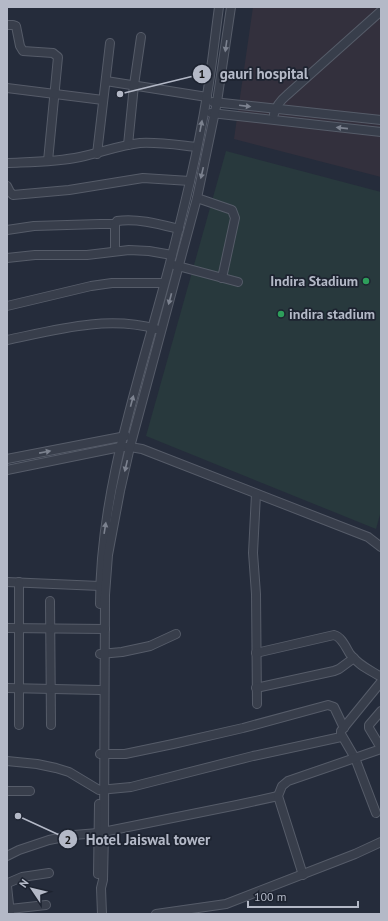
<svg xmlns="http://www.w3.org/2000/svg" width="388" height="921" font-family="'PT Sans',sans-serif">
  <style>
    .medical { fill: #33303d }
    .green { fill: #28393d }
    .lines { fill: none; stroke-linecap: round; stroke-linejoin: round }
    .minor-casing { stroke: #565c69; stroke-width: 10 }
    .minor { stroke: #383e4b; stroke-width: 8 }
    .oneway { fill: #7c828f }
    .leisure-dot { fill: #2e9e5b; stroke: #1d2330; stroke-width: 1.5 }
    .labels { text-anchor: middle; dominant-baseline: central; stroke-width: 3.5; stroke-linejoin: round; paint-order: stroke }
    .poi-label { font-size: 14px; font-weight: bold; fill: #b4b9c7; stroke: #1d2330; text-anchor: end }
    .leader { fill: none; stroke: #b4b9c7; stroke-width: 1.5 }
    .callout-dot { fill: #b4b9c7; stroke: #1d2330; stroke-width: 1.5 }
    .mark-label { font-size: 12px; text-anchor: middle; font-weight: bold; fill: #111 }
    .callout-label { font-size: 15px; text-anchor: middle; font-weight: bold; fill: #b4b9c7; stroke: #1d2330; stroke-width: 3.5; stroke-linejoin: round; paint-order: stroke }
  </style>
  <rect width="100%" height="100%" fill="#252c3b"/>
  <!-- medical -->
  <path class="medical" d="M253,7h128v170l-147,-38z"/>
  <!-- green -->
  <path class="green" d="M226,151l155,41v319l-5,18 -230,-93z"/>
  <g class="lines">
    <defs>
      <g id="minor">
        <path d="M7,25h6l3,1 4,20 3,5 30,2 5,4 -10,104"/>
        <path d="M106,81l101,16"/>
        <path d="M7,88l96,12"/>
        <path d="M213,102l168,18"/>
        <path d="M211,113l170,19"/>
        <path d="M274,114c2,-8 7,-14 13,-19l94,-84"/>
        <path d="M128,145l6,-60 7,-48"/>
        <path d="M97,154l13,-111"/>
        <path d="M8,163c24,-1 49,-1 72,-6 20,-4 40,-12 60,-14 19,-1 38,2 57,4"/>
        <path d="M7,186l3,6 3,3 56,-5 74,-12 47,3"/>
        <path d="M197,198l35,12 3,8 -13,60"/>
        <path d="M7,230l27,-4 66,-2h15"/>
        <path d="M115,251v-27l2,-3c20,-3 42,3 62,8"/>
        <path d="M7,258l28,-3h52l42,-5 20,1 23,4"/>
        <path d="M174,265l64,17"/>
        <path d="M7,306l84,-20 21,-3h52"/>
        <path d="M7,340c48,-10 100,-25 149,-11"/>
        <path d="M7,459l119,-23"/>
        <path d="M7,470l113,-23h10l12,2 226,88 13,10"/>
        <path d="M256,494l-3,59 3,41 1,110"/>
        <path d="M7,582l93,4"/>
        <path d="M50,601l1,124"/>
        <path d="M100,604c0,-117 41,-229 70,-341 14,-55 28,-111 37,-168 5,-29 8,-59 12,-88"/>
        <path d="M7,628l98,1"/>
        <path d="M256,653l78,-18c8,2 12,13 16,19 8,11 20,16 31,23"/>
        <path d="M100,654l22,-2 28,-6 26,-12"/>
        <path d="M7,688l93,2"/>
        <path d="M256,688l78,-17 5,-2 15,-11"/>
        <path d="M381,711l-12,14v3l12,20"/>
        <path d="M19,725v-143"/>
        <path d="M100,754h25l48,-10 70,-16 85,-23 6,2 10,21"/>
        <path d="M7,761l30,3 19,4 13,4 30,18 32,-3 122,-31 88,-19"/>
        <path d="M7,791h23"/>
        <path d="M376,813l-21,-55 -14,-24v-3l40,-49"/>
        <path d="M7,856l12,-6 30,-10 25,-5 24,-2 139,-28 41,-9"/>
        <path d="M98,874l1,-70"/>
        <path d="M303,875l-25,-79 4,-10 6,-5 93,-32"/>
        <path d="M10,909l36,-4"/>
        <path d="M10,914l-3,-28 1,-3 14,-6 27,-4"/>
        <path d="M102,914l-1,-26 2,-8 1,-48 1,-237 3,-40 12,-64 10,-44 67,-249 20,-96 14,-95"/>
        <path d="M156,914l70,-10 129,-50 26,-12"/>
      </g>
    </defs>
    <!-- minor casing -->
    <use href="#minor" class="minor-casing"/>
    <!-- minor -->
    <use href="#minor" class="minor"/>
  </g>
  <!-- one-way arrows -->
  <defs><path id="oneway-solid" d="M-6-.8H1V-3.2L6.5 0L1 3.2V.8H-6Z"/></defs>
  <g class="oneway">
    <use href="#oneway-solid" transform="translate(226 46) rotate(98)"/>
    <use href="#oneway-solid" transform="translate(245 106) rotate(7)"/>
    <use href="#oneway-solid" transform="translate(201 126) rotate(-79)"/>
    <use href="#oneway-solid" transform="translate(342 128) rotate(-174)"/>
    <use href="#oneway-solid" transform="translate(202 173) rotate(103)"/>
    <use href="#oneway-solid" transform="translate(170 299) rotate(105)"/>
    <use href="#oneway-solid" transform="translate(132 401) rotate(-75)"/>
    <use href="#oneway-solid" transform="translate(45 452) rotate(-11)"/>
    <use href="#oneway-solid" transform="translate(126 466) rotate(103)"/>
    <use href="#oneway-solid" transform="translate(105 528) rotate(-81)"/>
  </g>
  <!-- markers -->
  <g class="leisure-dot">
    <circle cx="366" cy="281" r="4"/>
    <circle cx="281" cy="314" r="4"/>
  </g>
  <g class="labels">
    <!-- poi labels -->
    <g class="poi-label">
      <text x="358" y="281">Indira Stadium</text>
      <text x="289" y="314" text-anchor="start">indira stadium</text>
    </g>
  </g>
  <!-- callouts -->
  <path class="leader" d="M120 94L202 74M18 816L68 839"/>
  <g class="callout-dot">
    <circle cx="120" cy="94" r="4"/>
    <circle cx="18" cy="816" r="4"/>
    <circle cx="202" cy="74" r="10"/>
    <circle cx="68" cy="839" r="10"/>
  </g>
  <g class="mark-label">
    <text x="202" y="78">1</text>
    <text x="68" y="844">2</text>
  </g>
  <g class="callout-label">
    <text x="264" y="79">gauri hospital</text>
    <text x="148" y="845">Hotel Jaiswal tower</text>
  </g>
  <!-- border -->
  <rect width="388" height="921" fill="none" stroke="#b4b9c7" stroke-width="16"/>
  <!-- north arrow -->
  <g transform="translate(32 889) rotate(305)" stroke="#1d2330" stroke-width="3" paint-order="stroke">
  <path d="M0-3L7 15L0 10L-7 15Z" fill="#b4b9c7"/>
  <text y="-6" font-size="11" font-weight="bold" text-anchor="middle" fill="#b4b9c7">N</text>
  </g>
  <!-- scale -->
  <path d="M248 901v6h110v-6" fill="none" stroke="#b4b9c7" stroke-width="2"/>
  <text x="254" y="901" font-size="12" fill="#b4b9c7" stroke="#1d2330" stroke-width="3" paint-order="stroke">100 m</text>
</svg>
